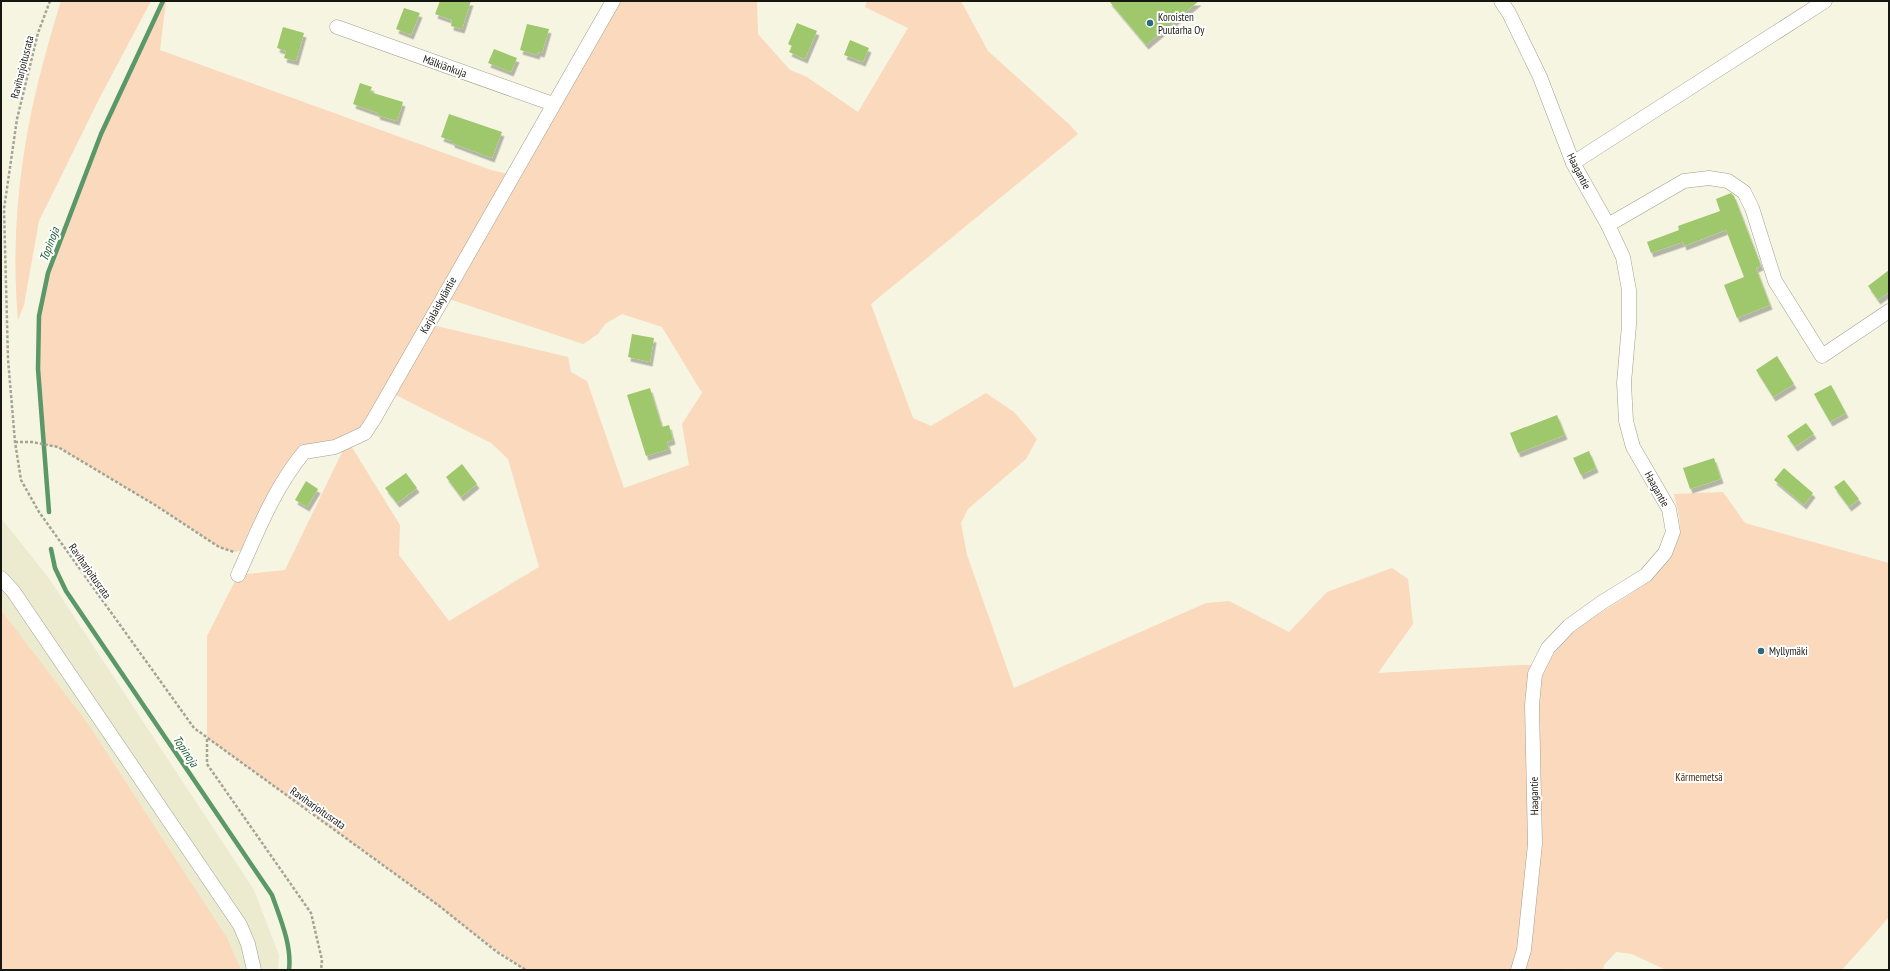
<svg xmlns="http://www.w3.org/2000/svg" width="1890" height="971" font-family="'PT Sans Narrow',sans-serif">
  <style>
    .built { fill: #ecebd0 }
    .green { fill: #fbd9bc; fill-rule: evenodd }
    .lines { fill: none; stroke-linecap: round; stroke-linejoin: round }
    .stream { stroke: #5a9868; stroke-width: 4.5 }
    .building { fill: #9fc86c; filter: url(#shadow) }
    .minor-casing { stroke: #a1a08f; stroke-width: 15 }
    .path { stroke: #a4a496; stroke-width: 2.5; stroke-dasharray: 3 2; stroke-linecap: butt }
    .minor { stroke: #fff; stroke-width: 14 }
    .poi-dot { fill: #296c7e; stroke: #fff; stroke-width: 1.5 }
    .labels { text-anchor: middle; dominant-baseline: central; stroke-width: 4; stroke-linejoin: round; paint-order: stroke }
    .poi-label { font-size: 11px; fill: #171711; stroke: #fff; text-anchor: start }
    .street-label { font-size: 11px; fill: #171711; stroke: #fff }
    .park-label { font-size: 11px; fill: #462708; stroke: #fff }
    .water-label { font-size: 12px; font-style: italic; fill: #1e5e33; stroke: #fff }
  </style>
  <defs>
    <filter id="shadow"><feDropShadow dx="2.5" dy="4.5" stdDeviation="0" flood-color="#0004"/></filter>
  </defs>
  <rect width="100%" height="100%" fill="#f5f5e2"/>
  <!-- built -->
  <path class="built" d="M1,518l47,59 206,313 25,65 -1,15h-277z"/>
  <!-- green -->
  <g class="green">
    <path d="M61,1h90l-52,98 -60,122 -15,84 -6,15c-8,-89 3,-178 27,-264 5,-18 10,-37 16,-55z"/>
    <path d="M163,1h3l-6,49 331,120 21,5 101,-174h144l1,33 32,36 17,7 51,35 50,-84 -43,-21 2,-6h94l27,50 82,74 8,9 -207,170 42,114 18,8 55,-33 28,19 23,27 -11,20 -58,50 -7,14 6,32 47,133 192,-85 23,-2 60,31 38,-40 65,-24 16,11 5,45 -35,49 142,-8h26c9,-14 21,-28 34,-38 34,-26 98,-51 100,-100 0,-10 -4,-23 -6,-33l49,-2 22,31 144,40v354l-47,53h-176l-34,-16 -16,-2 -12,13 -1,5c-11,0 -39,-3 -47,0h-1030c-40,-25 -75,-55 -113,-83 -68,-50 -137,-100 -206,-149v-102l31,-61 47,-5 62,-128 -43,10 -54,97 -16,3 -15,-5 -64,-42 -97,-58 -14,-2 -6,-76 1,-53 9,-43 53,-139zM443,297l140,47 15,-10 7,-10 17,-10 40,13 40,66 -20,31 7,41 -65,23 -37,-107 -16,-9 -3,-15 -140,-33zM390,392l101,51 17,16 31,108 -90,54 -50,-66 1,-30 -52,-84 26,-22z"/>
    <path d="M1,610l87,114 139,214 14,32h-240z"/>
  </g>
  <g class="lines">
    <!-- stream -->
    <g class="stream">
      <path d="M49,512l-11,-143 1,-53 9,-43 53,-139 62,-133"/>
      <path d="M51,549l4,19 11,23 206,304c8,23 20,50 17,75"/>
    </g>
  </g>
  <!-- building -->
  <g class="building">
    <path d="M440,1h31l-9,28 -11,-3 1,-6 -17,-6z"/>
    <path d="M1109,1h90l-53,44z"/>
    <path d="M404,8l16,5 -9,22 -15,-6z"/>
    <path d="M797,23l20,8 -12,28 -16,-7 3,-6 -4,-2z"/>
    <path d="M527,24l22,5 -7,24 -4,-1 -1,3 -17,-5z"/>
    <path d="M283,27l21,6 -8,28 -12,-3 2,-7 -9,-3z"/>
    <path d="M850,40l19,8 -6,14 -19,-7z"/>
    <path d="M494,49l23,9 -6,14 -23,-9z"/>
    <path d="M360,83l12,4 -2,5 33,10 -6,19 -20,-6 1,-2 -25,-9z"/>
    <path d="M449,114l53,18 -10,26 -40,-15v-2l-11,-4z"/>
    <path d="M1731,193l3,3 27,70 -5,2 14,37 -33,13 -13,-33 20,-8 -18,-47 -42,16 -1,-4 -32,11 -4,-11 32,-12 -1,-4 42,-15 -4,-12z"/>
    <path d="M1889,270v22l-11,8 -10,-14z"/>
    <path d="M632,334l22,4 -4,24 -22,-5z"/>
    <path d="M1777,356l17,28 -21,13 -17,-27z"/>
    <path d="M1831,385l15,28 -16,9 -16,-28z"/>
    <path d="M650,388l12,39 7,-2 4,15 -6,2 2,7 -23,7 -19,-61z"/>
    <path d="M1557,415l8,20 -47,18 -8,-20z"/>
    <path d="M1806,423l8,11 -19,13 -8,-11z"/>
    <path d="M1589,451l7,17 -15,7 -8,-17z"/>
    <path d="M1714,458l7,21 -31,10 -7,-21z"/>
    <path d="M462,464l15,20 -16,13 -15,-20z"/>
    <path d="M1784,468l29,25 -9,12 -30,-25z"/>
    <path d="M406,473l11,15 -20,15 -12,-15z"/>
    <path d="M1844,480l15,19 -10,8 -15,-20z"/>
    <path d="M306,481l12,8 -11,18 -12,-7z"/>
  </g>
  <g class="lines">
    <defs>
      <g id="minor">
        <path d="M1501,1l8,12 31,64 33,86 35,62 15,32 6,33v35l-5,58 2,38 7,26 36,62 4,23 -8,21 -19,22 -45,28 -32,23 -21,22 -13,26 -3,31 3,139 -11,106 -6,20"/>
        <path d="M337,27l216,77"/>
        <path d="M1573,163l252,-162"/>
        <path d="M1608,225l76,-44 25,-3 19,3 16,11 8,16 23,73 47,75 67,-45"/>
        <path d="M238,575c20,-44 35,-85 66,-123l31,-5 30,-14 9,-14 239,-418"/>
        <path d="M1,578l12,13 227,334 8,19 6,26"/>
      </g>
    </defs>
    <!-- minor casing -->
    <use href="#minor" class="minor-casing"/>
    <!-- path -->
    <g class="path">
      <path d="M50,1l-12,32 -21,86 -13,90 4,150 7,83 6,38 18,32 155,216 244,177 59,47 29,18"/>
      <path d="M15,442h17l26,5 97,58 64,42 15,5"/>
      <path d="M207,739v25l104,149 11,47 -1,10"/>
    </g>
    <!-- minor -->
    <use href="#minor" class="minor"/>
  </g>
  <!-- markers -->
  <g class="poi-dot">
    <circle cx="1150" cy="23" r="4"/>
    <circle cx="1761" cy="651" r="4"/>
  </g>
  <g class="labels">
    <!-- poi labels -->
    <g class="poi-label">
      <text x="1158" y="17">Koroisten<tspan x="1158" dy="13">Puutarha Oy</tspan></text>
      <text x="1769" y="651">Myllymäki</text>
    </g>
    <!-- street labels -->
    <g class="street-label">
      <text transform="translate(445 66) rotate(20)">Mälkiänkuja</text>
      <text transform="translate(22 67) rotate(-76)">Raviharjoitusrata</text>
      <text transform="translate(1579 171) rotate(63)">Haagantie</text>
      <text transform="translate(438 305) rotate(-61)">Karjalaiskyläntie</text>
      <text transform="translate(1657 489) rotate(61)">Haagantie</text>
      <text transform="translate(90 571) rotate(55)">Raviharjoitusrata</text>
      <text transform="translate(1534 796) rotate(-91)">Haagantie</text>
      <text transform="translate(318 808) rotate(35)">Raviharjoitusrata</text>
    </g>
    <!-- park labels -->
    <g class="park-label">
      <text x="1699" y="777">Kärmemetsä</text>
    </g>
    <!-- water labels -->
    <g class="water-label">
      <text transform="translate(49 244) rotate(-69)">Topinoja</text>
      <text transform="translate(186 751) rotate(56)">Topinoja</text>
    </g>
  </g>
  <!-- border -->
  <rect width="1890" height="971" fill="none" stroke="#171711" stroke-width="4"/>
</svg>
